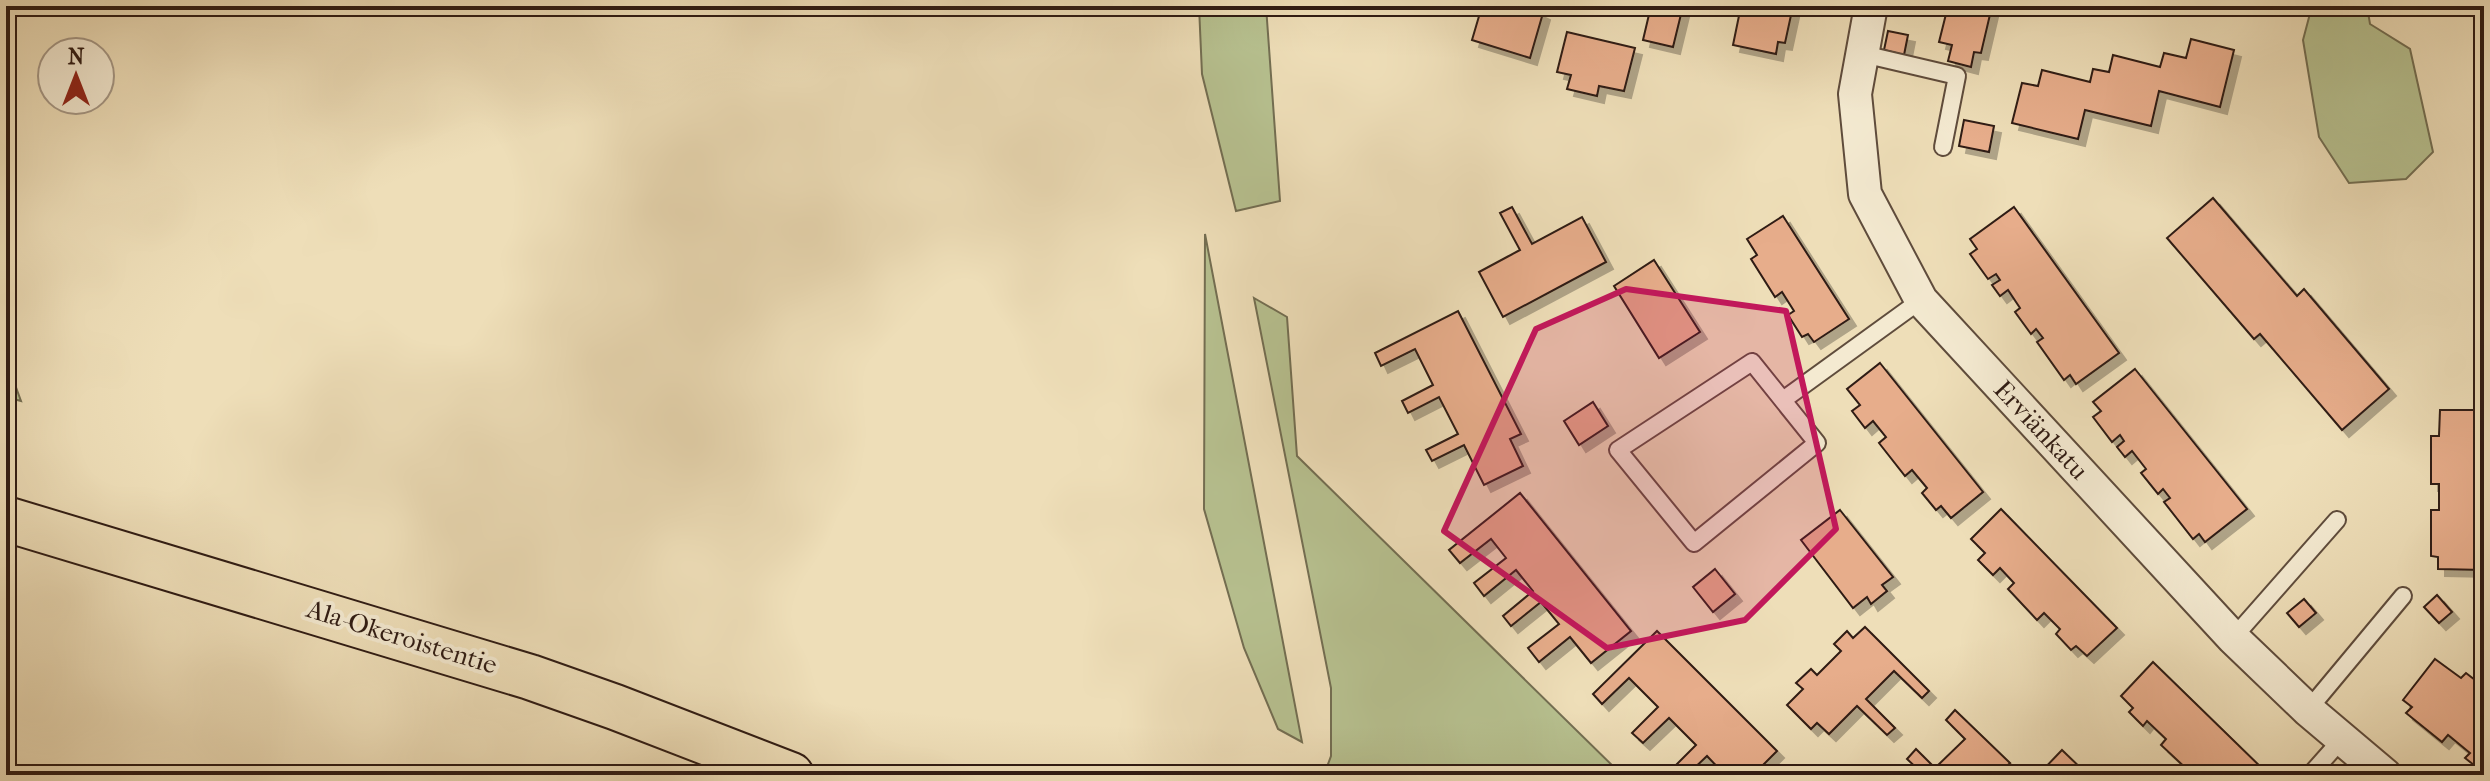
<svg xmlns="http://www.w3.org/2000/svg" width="2490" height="781" font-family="'IM FELL French Canon',serif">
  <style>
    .green { fill: #b7c190; stroke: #736e52; stroke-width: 2 }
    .building { fill: #e7ad8b; stroke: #2f1b13; stroke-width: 2; filter: url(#shadow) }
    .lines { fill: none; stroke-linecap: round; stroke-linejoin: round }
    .service-casing { stroke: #5f4c3c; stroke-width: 20 }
    .minor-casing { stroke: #5f4c3c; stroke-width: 36 }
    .primary-casing { stroke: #2f1b13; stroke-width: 48 }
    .service { stroke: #f4ead1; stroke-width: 16 }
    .minor { stroke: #f4ead1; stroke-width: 32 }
    .primary { stroke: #eedeb8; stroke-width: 44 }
    .marked { fill: #c2185b; fill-opacity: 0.2; stroke: #c2185b; stroke-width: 6; stroke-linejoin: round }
    .labels { text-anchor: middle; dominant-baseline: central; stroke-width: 8; stroke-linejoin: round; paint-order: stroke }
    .street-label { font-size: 26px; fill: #2f1b13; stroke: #f4ead1 }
  </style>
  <defs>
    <filter id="shadow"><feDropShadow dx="7" dy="7" stdDeviation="0" flood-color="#0004"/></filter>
  </defs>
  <rect width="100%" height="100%" fill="#eedeb8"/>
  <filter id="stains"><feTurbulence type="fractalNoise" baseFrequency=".0025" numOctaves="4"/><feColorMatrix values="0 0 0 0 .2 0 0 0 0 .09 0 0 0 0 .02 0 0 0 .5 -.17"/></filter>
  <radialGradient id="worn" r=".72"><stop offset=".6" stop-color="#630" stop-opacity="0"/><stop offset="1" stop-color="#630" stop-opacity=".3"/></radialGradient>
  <!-- green -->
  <g class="green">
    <path d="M1199,6h67l14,195 -44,10 -34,-137z"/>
    <path d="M2312,6h55l3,18 40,25 23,103 -27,27 -57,4 -30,-46 -16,-97z"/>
    <path d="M1205,234l97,508 -24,-13 -34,-81 -40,-139z"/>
    <path d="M1254,298l33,19 10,139 325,319h-298l7,-19v-68z"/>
    <path d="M6,360l15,41 -15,-4z"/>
  </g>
  <!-- building -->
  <g class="building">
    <path d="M1482,6h46l15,7 -13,45 -58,-18z"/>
    <path d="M1651,6h32l-10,41 -30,-7z"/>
    <path d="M1741,6h52l-8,37 -7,-1 -2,12 -43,-9z"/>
    <path d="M1948,6h44l-11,47 -7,-1 -3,15 -23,-6 4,-16 -13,-3z"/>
    <path d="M1888,31l20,4 -4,20 -20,-5z"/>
    <path d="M1567,32l68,16 -11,43 -25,-5 -2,10 -30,-7 4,-14 -14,-3z"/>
    <path d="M2191,39l43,11 -14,57 -61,-16 -8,35 -66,-16 -7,29 -66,-16 10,-40 16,3 4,-16 48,12 3,-13 16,3 4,-17 47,12 4,-14 22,5z"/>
    <path d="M1964,120l30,6 -5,26 -30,-6z"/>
    <path d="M2213,198l84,98 7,-7 85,100 -47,41 -82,-96 -6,5 -87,-101z"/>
    <path d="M1512,207l20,37 50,-27 24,45 -103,55 -24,-45 41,-22 -20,-37z"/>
    <path d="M2014,207l105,146 -43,31 -6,-9 -6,5 -27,-38 6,-4 -7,-9 -5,5 -16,-22 5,-4 -12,-18 -8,6 -8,-11 8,-5 -4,-6 -8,5 -18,-25 7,-5 -7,-10z"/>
    <path d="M1783,216l66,103 -35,23 -6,-8 -6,3 -14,-22 6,-4 -12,-19 -7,5 -24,-38 6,-4 -10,-16z"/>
    <path d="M1654,260l46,72 -41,26 -45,-72z"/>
    <path d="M1458,311l63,123 -11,5 13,27 -39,19 -20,-40 -32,16 -6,-11 32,-16 -19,-37 -31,16 -6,-12 31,-16 -18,-36 -34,17 -6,-13z"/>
    <path d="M1880,363l103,129 -32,26 -10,-12 -5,4 -14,-17 5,-5 -15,-18 -7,6 -26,-33 7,-6 -13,-16 -8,7 -13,-17 8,-6 -13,-16z"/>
    <path d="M2135,369l112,140 -42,33 -6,-8 -6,5 -29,-37 6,-4 -7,-9 -5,5 -17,-21 5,-4 -14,-18 -7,6 -8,-10 7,-6 -4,-6 -8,7 -19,-25 8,-6 -8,-9z"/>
    <path d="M1593,402l15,24 -29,19 -15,-24z"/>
    <path d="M2440,410h44v160l-46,-1v-12l-7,-1v-46h8v-26h-8v-48h8z"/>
    <path d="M1520,493l111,138 -40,32 -21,-26 -31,25 -11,-14 31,-24 -18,-22 -30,24 -8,-10 30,-25 -17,-21 -32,26 -10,-13 32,-25 -15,-19 -31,24 -11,-13z"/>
    <path d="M2001,509l116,119 -30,28 -11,-10 -5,4 -15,-16 4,-5 -16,-16 -7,7 -29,-31 6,-6 -14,-15 -7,7 -15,-15 7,-7 -14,-14z"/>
    <path d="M1840,510l53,67 -11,8 5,6 -16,13 -4,-7 -14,11 -52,-68z"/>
    <path d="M1715,569l20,25 -22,18 -20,-25z"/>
    <path d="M2437,595l15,17 -13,11 -15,-16z"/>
    <path d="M2304,599l12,14 -17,14 -12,-14z"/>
    <path d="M1865,627l64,64 -7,7 -28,-27 -28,28 29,29 -8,7 -30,-29 -28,28 -12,-11 -6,6 -24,-24 16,-16 -7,-6 15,-14 6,6 24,-24 -7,-7 13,-13 6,7z"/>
    <path d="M1657,631l120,120 -24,24h-28l-18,-19 -20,19h-15l-3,-3 27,-27 -27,-27 -26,25 -11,-10 26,-26 -29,-29 -27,26 -9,-10z"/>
    <path d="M2435,659l26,19 5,-5 18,14v86l-19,-15 5,-5 -22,-18 -6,7 -36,-29 6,-6 -9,-7z"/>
    <path d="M2153,662l116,113h-66l-8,-8 -5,5 -29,-27 5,-6 -19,-18 -4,5 -14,-14 4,-4 -12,-12z"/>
    <path d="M1955,710l55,53 -12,12h-74l-17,-16 9,-10 19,19 30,-29 -19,-19z"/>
    <path d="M2062,750l26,25h-50z"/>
  </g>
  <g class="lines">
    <defs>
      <g id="service">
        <path d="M1863,54l94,22 -14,71"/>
        <path d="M1752,362l65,81 -123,100 -76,-93z"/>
        <path d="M1783,400l138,-100"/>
        <path d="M2233,638l104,-118"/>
        <path d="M2308,710l95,-114"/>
        <path d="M2310,775l32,-36"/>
      </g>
      <path id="minor" d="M1871,6l-16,88 10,100 56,106 312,338 75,72 77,65"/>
      <path id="primary" d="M6,519l524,158 85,30 176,68"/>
    </defs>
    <!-- service casing -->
    <use href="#service" class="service-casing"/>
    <!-- minor casing -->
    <use href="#minor" class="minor-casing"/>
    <!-- primary casing -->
    <use href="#primary" class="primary-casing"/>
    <!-- service -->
    <use href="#service" class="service"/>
    <!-- minor -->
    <use href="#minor" class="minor"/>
    <!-- primary -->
    <use href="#primary" class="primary"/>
  </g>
  <!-- marked area -->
  <path class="marked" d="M1626,289l160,22 50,218 -91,91 -138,28 -163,-117 92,-202z"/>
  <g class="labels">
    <!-- street labels -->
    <g class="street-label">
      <text transform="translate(2041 430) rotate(47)">Erviänkatu</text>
      <text transform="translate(402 637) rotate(17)">Ala-Okeroistentie</text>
    </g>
  </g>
  <!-- margin -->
  <rect width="2490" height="781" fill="none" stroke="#eedeb8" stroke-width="32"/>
  <rect x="8" y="8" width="2474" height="765" fill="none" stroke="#2f1b13" stroke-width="4"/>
  <rect x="16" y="16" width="2458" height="749" fill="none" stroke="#2f1b13" stroke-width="2"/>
  <!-- north arrow -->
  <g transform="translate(76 76)"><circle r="38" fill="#f4ead1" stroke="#a59785" stroke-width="2"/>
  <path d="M0-6L14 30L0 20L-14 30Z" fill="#8f2418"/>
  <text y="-12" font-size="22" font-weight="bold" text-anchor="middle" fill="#2f1b13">N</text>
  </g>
  <rect width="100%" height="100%" filter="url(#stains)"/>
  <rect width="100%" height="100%" fill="url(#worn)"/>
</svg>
